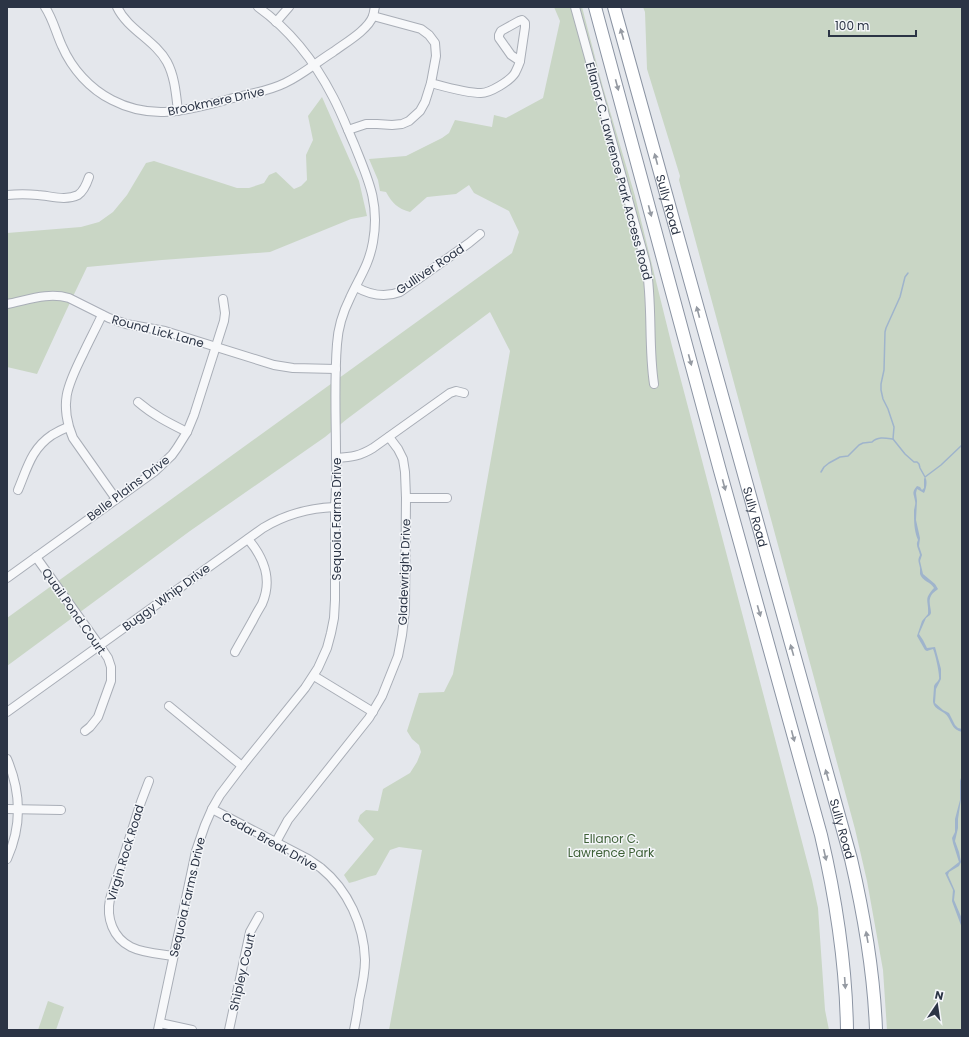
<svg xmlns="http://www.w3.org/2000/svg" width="969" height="1037" font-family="Poppins,sans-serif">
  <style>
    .green { fill: #c9d6c5 }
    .water { fill: #9fb4cc }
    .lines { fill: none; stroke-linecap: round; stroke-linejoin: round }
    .stream { stroke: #9fb4cc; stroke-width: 1.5 }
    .minor-casing { stroke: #a9aeb7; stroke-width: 10 }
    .highway-casing { stroke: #8b94a3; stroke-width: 14 }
    .minor { stroke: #f7f8fa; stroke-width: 8 }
    .highway { stroke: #fff; stroke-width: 12 }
    .oneway { fill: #959aa2 }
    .labels { text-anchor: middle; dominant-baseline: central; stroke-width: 3; stroke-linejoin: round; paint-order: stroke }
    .street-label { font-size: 12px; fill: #2b3445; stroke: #f4f6f9 }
    .park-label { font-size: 12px; fill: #3f6138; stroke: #f4f6f9 }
  </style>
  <rect width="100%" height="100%" fill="#e4e7ec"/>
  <!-- green -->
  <g class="green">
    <path d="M554,7h28l20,77 33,112 37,150 140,534 6,28 7,102 4,20h-440l33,-180 -23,-3 -9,3 -14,25c-10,2 -18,6 -27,8l-5,-8 30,-36 -16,-18 2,-6 6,-5 12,1 5,-22 27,-16 7,-11 4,-10 -2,-7 -7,-6 -5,-8 12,-38 25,-1 9,-18 57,-323 -20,-39 -143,107 -22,18 -135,94 -183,135v-48l505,-365 7,-21 -10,-21 -35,-18 -5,-8 -13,9 -29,3 -17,15c-13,-4 -17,-8 -24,-20l-6,-1 -2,-11 -9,-21 37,-3 36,-18 7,-5 6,-13 37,7 2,-12 12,3 37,-20 17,-77z"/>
    <path d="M643,7h319v1023h-75l-4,-60 -16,-89 -12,-52 -176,-649 1,-4 -33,-107 -2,-57z"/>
    <path d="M322,97l37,84 8,35 -16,3 -81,33 -108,8 -75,7 -20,42 -30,65 -30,-7 1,-45 -1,-12v-77l74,-6 18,-5 14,-10 14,-17 19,-32 8,-2 83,27h12l15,-5 5,-8 7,-3 18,17 7,-3 6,-6 -1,-25 7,-15 -5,-24z"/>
    <path d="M48,1001l16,6 -8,23h-18z"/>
  </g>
  <!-- water -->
  <g class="water">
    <path d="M925,477c3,4 1,12 -1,16l-7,-4 -1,4 1,8 -1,19 4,18 -1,8 3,9 -2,6 3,13 12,10 3,5c-2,2 -6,4 -7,7 -3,5 0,12 0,17l-1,2 -4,3 -7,16 4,6 4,8 8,-1 6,22v10l-5,10 -1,14 8,7 6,3 6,12 3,3 4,1v3c-9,-2 -10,-8 -14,-15 -3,-6 -14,-7 -15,-15 0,-2 1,-13 1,-16 1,-3 4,-4 5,-7 1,-5 -4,-26 -6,-30l-6,2 -2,-1 -8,-14 5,-15 6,-7c1,-14 -5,-14 6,-26 -3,-6 -12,-7 -14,-14 0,-2 0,-4 0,-6 -1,-6 -3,-7 0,-13 -1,-6 -5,-9 -2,-15 -4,-9 -4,-19 -4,-29 0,-3 2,-7 1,-10 -1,-7 -4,-8 2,-15l3,1 2,3 2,-2v-9z"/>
    <path d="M961,778h1l-1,21 -3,20v9l-3,13 4,11 2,10 -2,4 -10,6 -1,3 7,16 -1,9 8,19v9l-9,-24 -1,-3 1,-11 -8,-17 14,-11 -6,-19 -1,-5 3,-6v-13l5,-19v-19z"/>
  </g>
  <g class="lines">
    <!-- stream -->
    <g class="stream">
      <path d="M908,273l-3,4 -5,20 -14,31 -1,4 -1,38 -3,14v6l2,9 5,10 6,18 -1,12 12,15 9,8h3l2,2 1,4 5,9 16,-12 21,-20"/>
      <path d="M821,472l3,-5 5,-4 11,-6 8,-1 11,-11 4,-2 9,-1c6,-6 14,-4 21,-3"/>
    </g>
    <defs>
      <g id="minor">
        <path d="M45,7c8,12 11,26 17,39 10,23 28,43 50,54 42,22 79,9 121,-2 17,-4 36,-7 52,-15 17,-8 32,-21 48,-31 12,-9 35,-22 40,-36 1,-3 1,-6 2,-9"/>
        <path d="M117,7c11,23 38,33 50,55 8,15 9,33 11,49"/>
        <path d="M575,7l71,257c7,40 2,81 8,120"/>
        <path d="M522,20l3,3v4l-5,34 -9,-6 -12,-17v-3l2,-4 18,-10z"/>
        <path d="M276,22l13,-15"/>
        <path d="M431,83c15,4 35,10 50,10 9,0 29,-12 34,-20 2,-4 4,-8 5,-12"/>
        <path d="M348,130l18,-6h11l15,1 10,-1 7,-3 11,-10 5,-9 6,-19 5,-27 -1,-13 -6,-8 -8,-6 -48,-13"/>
        <path d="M7,195c10,-1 21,-1 31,0 13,1 28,6 40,0 6,-4 9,-12 11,-18"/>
        <path d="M356,287c14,8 28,11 44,5l69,-49 11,-9"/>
        <path d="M7,304c21,-4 41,-12 62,-6l40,20 17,6 39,7 109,34 19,3 43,1"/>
        <path d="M102,315c-6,13 -13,26 -19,39 -16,32 -24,50 -10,84l43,61"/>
        <path d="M138,402c15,13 31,21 49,30"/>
        <path d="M336,458c16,-1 24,-2 37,-10l77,-55 6,-2 8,2"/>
        <path d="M18,490c9,-21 13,-41 34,-55 5,-3 11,-6 16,-8"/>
        <path d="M406,498h41"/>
        <path d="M36,557l68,95 4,6 3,9v14l-13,36 -8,10 -5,4"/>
        <path d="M7,578l147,-106 18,-17 5,-7 10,-16 7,-17 30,-94 1,-8 -2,-14"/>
        <path d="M235,652c6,-11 12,-21 18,-32 3,-6 6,-11 9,-16 11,-25 2,-46 -14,-65"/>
        <path d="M314,676l59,36"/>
        <path d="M169,706l73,60"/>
        <path d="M7,712l256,-184c23,-14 46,-20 72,-21"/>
        <path d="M7,759c14,33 15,67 0,100"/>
        <path d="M149,781l-8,21 -31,97c-4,19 3,39 21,48 12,6 29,7 42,9"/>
        <path d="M7,809l54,1"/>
        <path d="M212,809l96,50c4,3 9,6 13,9 27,22 43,57 44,92 0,13 -3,27 -6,40 -1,10 -3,20 -5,30"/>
        <path d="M276,842l12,-22 81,-102 13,-22 16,-40 4,-21 3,-25 1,-112 -1,-26 -2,-13 -5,-10 -9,-12"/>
        <path d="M160,1023l32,7"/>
        <path d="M158,1030l38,-179 9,-26 7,-16 8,-14 22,-29 63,-78 13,-20 9,-20 4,-15 3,-15 1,-18c0,-31 0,-62 0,-93 1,-17 2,-34 1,-51 0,-37 -2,-75 1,-112 1,-16 6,-32 13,-46 9,-20 19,-33 23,-56 7,-39 -5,-63 -19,-98 -7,-16 -13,-32 -21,-47 -18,-35 -43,-67 -75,-90"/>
        <path d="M229,1030l21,-98 9,-16"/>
      </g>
      <g id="highway">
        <path d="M595,7l124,460 102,368c15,64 25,129 26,195"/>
        <path id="s1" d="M614,7l237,852c13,56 23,113 25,171"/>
      </g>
    </defs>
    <!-- minor casing -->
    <use href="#minor" class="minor-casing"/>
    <!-- highway casing -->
    <use href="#highway" class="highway-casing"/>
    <!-- minor -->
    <use href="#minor" class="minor"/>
    <!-- highway -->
    <use href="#highway" class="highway"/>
  </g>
  <!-- one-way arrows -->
  <defs><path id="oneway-solid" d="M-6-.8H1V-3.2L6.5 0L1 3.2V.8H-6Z"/></defs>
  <g class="oneway">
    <use href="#oneway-solid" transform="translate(622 34) rotate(-106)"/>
    <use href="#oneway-solid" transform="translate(617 85) rotate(75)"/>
    <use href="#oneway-solid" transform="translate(656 159) rotate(-105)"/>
    <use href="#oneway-solid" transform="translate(650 211) rotate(75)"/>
    <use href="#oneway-solid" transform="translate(698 312) rotate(-105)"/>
    <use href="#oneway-solid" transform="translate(690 360) rotate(75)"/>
    <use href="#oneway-solid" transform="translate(724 485) rotate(75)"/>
    <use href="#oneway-solid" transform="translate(759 611) rotate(74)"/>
    <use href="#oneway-solid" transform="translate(792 650) rotate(-106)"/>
    <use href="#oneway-solid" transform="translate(793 736) rotate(75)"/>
    <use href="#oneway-solid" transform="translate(827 775) rotate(-106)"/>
    <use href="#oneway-solid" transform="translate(825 855) rotate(77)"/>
    <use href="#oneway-solid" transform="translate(867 937) rotate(-100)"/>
    <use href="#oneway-solid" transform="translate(845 983) rotate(86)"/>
  </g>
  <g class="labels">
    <!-- street labels -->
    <g class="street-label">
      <text transform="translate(216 101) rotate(-12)">Brookmere Drive</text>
      <text transform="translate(619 171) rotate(75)">Ellanor C. Lawrence Park Access Road</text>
      <text stroke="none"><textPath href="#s1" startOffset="205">Sully Road</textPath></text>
      <text transform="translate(430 269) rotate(-34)">Gulliver Road</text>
      <text transform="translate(158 331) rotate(15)">Round Lick Lane</text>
      <text transform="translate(128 488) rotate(-37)">Belle Plains Drive</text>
      <text stroke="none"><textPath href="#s1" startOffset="529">Sully Road</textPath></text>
      <text transform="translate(336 519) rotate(-90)">Sequoia Farms Drive</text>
      <text transform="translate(404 572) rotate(-88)">Gladewright Drive</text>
      <text transform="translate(166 597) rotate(-36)">Buggy Whip Drive</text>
      <text transform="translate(74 611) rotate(55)">Quail Pond Court</text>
      <text stroke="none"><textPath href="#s1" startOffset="853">Sully Road</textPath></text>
      <text transform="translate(270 841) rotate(29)">Cedar Break Drive</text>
      <text transform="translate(125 853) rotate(-73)">Virgin Rock Road</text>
      <text transform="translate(187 897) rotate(-77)">Sequoia Farms Drive</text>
      <text transform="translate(242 972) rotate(-77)">Shipley Court</text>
    </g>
    <!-- park labels -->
    <g class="park-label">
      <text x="611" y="838">Ellanor C.<tspan x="611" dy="14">Lawrence Park</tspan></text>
    </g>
  </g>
  <!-- border -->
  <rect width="969" height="1037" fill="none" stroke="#2b3445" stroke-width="16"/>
  <!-- north arrow -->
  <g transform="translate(937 1005) rotate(13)" stroke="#f4f6f9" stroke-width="3" paint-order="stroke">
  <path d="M0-3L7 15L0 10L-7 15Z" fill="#2b3445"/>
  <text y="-6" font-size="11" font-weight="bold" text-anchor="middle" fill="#2b3445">N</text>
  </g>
  <!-- scale -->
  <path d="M829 30v6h87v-6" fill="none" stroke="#2b3445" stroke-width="2"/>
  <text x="835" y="30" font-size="12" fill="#2b3445" stroke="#f4f6f9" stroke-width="3" paint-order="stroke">100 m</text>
</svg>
